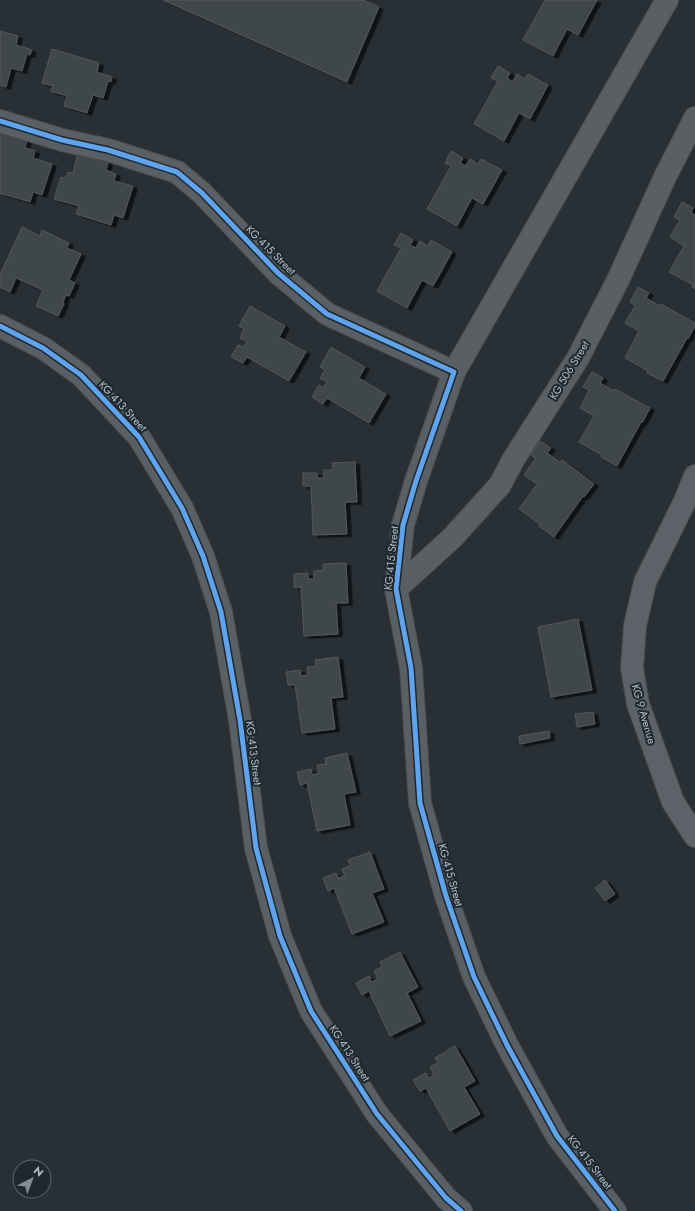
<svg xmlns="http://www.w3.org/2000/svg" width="695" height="1211" font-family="Jost,sans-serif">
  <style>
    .building { fill: #41474b; stroke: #51585d; filter: url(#shadow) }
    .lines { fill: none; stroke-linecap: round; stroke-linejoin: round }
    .street-casing { stroke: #474c50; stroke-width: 24 }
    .secondary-casing { stroke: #474c50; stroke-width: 24 }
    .street { stroke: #595f63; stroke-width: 22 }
    .secondary { stroke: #5d6268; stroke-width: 22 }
    .cycleway-casing { stroke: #1d282f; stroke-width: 8 }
    .cycleway { stroke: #60a3ed; stroke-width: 5 }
    .labels { text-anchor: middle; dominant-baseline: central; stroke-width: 4; stroke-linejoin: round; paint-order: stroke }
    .street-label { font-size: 11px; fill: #b3bec6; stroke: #1d282f }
  </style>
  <defs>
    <filter id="shadow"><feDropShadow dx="4.5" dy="2.5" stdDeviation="0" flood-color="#0009"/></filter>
  </defs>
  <rect width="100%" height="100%" fill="#293035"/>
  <!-- building -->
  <g class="building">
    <path d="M163,0h200l16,7 -32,75z"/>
    <path d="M545,0h52l-19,35 -11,-6 -14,27 -30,-16z"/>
    <path d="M0,31l18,5 -2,9 16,5 -2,5 -3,-1 -5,17 -11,-3 -5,19 -6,-2z"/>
    <path d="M52,49l47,14 -2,9 15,5 -1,5 -3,-1 -5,17 -10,-3 -6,18 -23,-7 3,-10 -16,-5 2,-5 -11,-3z"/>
    <path d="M498,66l12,7 -3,5 6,4 4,-8 8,5 3,-5 20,11 -18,34 -11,-6 -15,28 -30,-17 24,-43 -7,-3z"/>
    <path d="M0,131l27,8 -2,9 10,3 -2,7 19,6 -10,31 -9,-3 -3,10 -30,-9z"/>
    <path d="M451,151l12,7 -3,5 6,3 4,-7 8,5 3,-5 21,11 -19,34 -11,-6 -15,28 -30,-17 24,-43 -6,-3z"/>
    <path d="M78,153l30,9 -2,8 10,4 -2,7 19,5 -10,32 -9,-3 -3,10 -35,-11 3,-8 -25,-7 7,-22 5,1 2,-6 5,1z"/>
    <path d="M682,202l11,6 -2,5 4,2v74l-3,-2 1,-2 -24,-13 15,-26 -14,-9 10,-17 -6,-3z"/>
    <path d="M22,227l18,9 2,-6 27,13 -2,5 14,6 -12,26 6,3 -6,13 -3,-1 -3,7 1,2 -6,12 -22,-10 7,-16 -27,-12 -6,14 -10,-5v-12z"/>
    <path d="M401,233l12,7 -3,5 6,3 4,-7 8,5 3,-6 21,12 -19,34 -11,-6 -15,28 -30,-17 24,-43 -7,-3z"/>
    <path d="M638,287l11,6 -3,5 14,8 1,-2 34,19v3l-7,13 -1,-1 -24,43 -16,-8 1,-2 -23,-13 14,-27 -14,-8 10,-17 -5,-4z"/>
    <path d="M250,306l35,20 -6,11 27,15 -17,29 -42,-24 -4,6 -12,-6 7,-12 5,2 4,-5 -7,-4 4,-9 -5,-3z"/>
    <path d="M331,347l34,20 -6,11 27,16 -17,29 -42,-25 -4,6 -11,-7 7,-12 4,3 4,-6 -7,-4 5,-8 -5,-3z"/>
    <path d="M592,372l11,6 -3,5 14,8 1,-2 35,19 -8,15 -1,-1 -24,44 -16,-9 1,-2 -23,-13 15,-26 -14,-8 9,-18 -6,-3z"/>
    <path d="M540,441l11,7 -4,5 13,9 2,-2 32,24 -10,13 -1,-1 -29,41 -15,-11 1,-2 -21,-15 18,-25 -13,-9 12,-17 -5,-3z"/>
    <path d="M355,462l2,40h-12l2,32 -34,1 -2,-49h-8v-13h14v5h7v-8h9l-1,-7z"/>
    <path d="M346,563l2,40h-12l2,31 -34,2 -3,-49h-7v-13l14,-1v6h6v-8l9,-1v-6z"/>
    <path d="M578,619l14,71 -41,7 -13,-70z"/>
    <path d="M338,657l5,40 -12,1 4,31 -33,4 -7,-48h-7l-2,-13 14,-2 1,6 7,-1 -1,-8 9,-1 -1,-6z"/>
    <path d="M593,712l2,12 -18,3 -2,-13z"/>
    <path d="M549,731l1,7 -30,6 -1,-8z"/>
    <path d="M347,753l9,39 -12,2 6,31 -33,6 -10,-48 -7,2 -3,-13 14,-3 1,6 7,-2 -2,-8 9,-1 -1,-6z"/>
    <path d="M370,852l14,37 -12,4 12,29 -32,12 -18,-46 -6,3 -5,-13 13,-5 2,5 7,-2 -3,-7 8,-3 -2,-6z"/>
    <path d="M605,880l10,14 -10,7 -10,-13z"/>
    <path d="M400,952l18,35 -11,6 14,28 -31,15 -21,-45 -7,4 -6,-12 13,-7 2,6 7,-3 -4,-8 8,-4 -2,-5z"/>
    <path d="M455,1046l20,35 -11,6 16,27 -30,17 -24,-43 -6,3 -7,-11 13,-7 2,5 6,-3 -4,-8 8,-4 -3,-5z"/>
  </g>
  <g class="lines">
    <defs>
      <g id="street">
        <path d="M0,121l62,19 46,10 69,22 25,21 76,80 49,41 127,58 -38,109 -13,44 -7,64 15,79 9,135 26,93 28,81 33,68 50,91 58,75"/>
        <path d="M0,326l43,22 38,27 58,62 43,71 21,48 18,56 19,108 16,128 24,88 31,75 66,103 69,84 15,13"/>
        <path d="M454,372l213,-372"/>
        <path d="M396,589l56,-51 48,-53 13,-25 65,-102 40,-78 47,-103 30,-59"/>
      </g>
      <path id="secondary" d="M695,476l-10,25 -40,81 -10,44 -3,42 6,36 35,98 22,34"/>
    </defs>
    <!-- street casing -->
    <use href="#street" class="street-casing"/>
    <!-- secondary casing -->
    <use href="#secondary" class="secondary-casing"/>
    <!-- street -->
    <use href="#street" class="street"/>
    <!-- secondary -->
    <use href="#secondary" class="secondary"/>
    <defs>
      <g id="cycleway">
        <path d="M0,121l62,19 46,10 69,22 25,21 76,80 49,41 127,58 -38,109 -13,44 -7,64 15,79 9,135 26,93 28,81 33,68 50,91 58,75"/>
        <path d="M0,326l43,22 38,27 58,62 43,71 21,48 18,56 19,108 16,128 24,88 31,75 66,103 69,84 15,13"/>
      </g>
    </defs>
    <!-- cycleway casing -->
    <use href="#cycleway" class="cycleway-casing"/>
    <!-- cycleway -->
    <use href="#cycleway" class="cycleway"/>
  </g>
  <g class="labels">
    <!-- street labels -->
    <g class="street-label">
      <text transform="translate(271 250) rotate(45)">KG 415 Street</text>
      <text transform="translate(569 370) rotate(-59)">KG 506 Street</text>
      <text transform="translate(123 406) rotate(47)">KG 413 Street</text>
      <text transform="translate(391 558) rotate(-84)">KG 415 Street</text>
      <text transform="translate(644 714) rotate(74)">KG 9 Avenue</text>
      <text transform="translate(254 753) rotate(83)">KG 413 Street</text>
      <text transform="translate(451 875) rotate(74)">KG 415 Street</text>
      <text transform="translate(350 1053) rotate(57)">KG 413 Street</text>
      <text transform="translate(590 1162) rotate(52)">KG 415 Street</text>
    </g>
  </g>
  <!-- north arrow -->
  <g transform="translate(32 1179) rotate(42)"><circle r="19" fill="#1d282f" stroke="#59646b"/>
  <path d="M0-3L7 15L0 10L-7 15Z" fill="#838c93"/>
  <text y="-6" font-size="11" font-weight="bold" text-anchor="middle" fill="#b3bec6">N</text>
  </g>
</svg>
